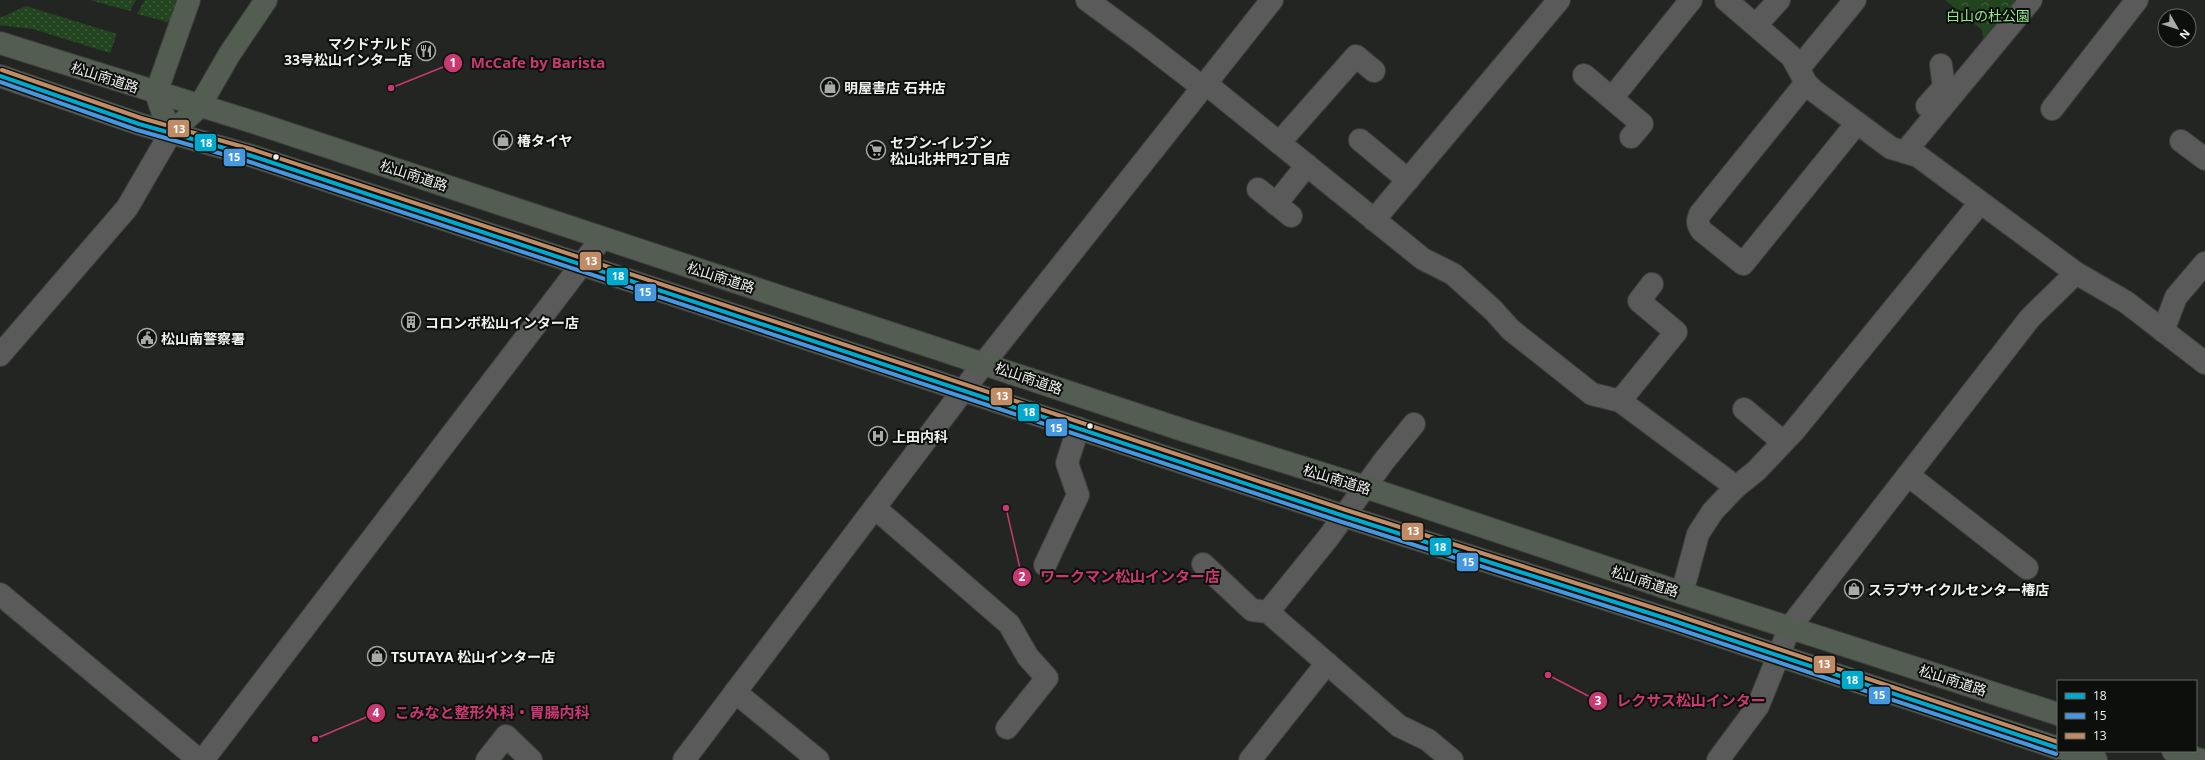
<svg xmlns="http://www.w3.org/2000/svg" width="2205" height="760" font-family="'Open Sans','Noto Sans JP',sans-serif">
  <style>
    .grass { fill: url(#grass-dots) }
    .park { fill: url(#park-crowns) }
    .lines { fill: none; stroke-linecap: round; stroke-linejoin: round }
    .minor-casing { stroke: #3e3f3d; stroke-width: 24 }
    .tertiary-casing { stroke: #3e3f3d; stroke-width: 24 }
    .trunk-casing { stroke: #3e3f3d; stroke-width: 24 }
    .minor { stroke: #595a59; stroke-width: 22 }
    .tertiary { stroke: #595a59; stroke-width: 22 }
    .trunk { stroke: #535d52; stroke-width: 22 }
    .bus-1-casing { stroke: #0d0f0d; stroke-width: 7 }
    .bus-2-casing { stroke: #0d0f0d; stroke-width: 7 }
    .bus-3-casing { stroke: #0d0f0d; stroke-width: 7 }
    .bus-1 { stroke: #00a9ce; stroke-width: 4 }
    .bus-2 { stroke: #4699e1; stroke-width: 4 }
    .bus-3 { stroke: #c18c65; stroke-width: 4 }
    .bus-dot { fill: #eef1ee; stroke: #0d0f0d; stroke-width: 1.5 }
    .labels { text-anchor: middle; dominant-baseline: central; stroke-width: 4; stroke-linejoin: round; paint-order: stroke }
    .park-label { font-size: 14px; fill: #93e98d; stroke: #0d0f0d }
    .poi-label { font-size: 14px; font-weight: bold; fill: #eef1ee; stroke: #0d0f0d; text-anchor: start }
    .street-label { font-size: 14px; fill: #eef1ee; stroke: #0d0f0d }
    .leader { fill: none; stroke: #c93971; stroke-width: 1.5 }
    .callout-dot { fill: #c93971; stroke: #0d0f0d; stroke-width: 1.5 }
    .mark-label { font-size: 12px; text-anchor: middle; font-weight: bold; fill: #fff }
    .callout-label { font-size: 15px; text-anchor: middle; font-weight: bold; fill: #c93971; stroke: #0d0f0d; stroke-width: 4; stroke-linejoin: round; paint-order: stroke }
    .line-badge { stroke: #0d0f0d; stroke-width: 1.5 }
    .badge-label { font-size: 11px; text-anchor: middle; font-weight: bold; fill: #fff }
  </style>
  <defs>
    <pattern id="grass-dots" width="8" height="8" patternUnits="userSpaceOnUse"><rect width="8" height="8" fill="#224520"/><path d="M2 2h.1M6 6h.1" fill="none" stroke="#426041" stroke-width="1.8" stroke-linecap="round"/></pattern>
    <pattern id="park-crowns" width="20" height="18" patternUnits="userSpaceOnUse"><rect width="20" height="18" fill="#224520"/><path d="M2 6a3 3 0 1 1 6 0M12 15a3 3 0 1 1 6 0" fill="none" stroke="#426041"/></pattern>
  </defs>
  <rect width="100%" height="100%" fill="#232523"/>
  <!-- grass -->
  <g class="grass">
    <path d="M90,0h46l-6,11z"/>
    <path d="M145,0h32l-2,15 -7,7 -31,-8z"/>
    <path d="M26,6l91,28 -7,19 -77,-24 -33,-4v-7z"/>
  </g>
  <!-- park -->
  <path class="park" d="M1945,0h76l-37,44 -2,-14z"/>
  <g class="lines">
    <defs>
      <g id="minor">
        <path d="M1087,0l53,39 62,48"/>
        <path d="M1726,0l66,57 14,26 8,8 77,57 27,8 158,117"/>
        <path d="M1756,25l23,-25"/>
        <path d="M1799,68l56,-68"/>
        <path d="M1584,75l58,49 -11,13"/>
        <path d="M1205,83l218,176 30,15 40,36 18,20 81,64 28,7 116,86"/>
        <path d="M1806,83l-106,131c-3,7 -3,10 2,17l41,33 114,-141"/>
        <path d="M1612,98l79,-98"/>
        <path d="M1927,106l17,-19 -3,-22"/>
        <path d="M2052,109l85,-109"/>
        <path d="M1360,140l48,40"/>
        <path d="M2181,141l24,18"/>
        <path d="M1279,143l77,-87 18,15"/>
        <path d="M1905,152l126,-152"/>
        <path d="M1258,189l33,27"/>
        <path d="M1276,204l31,-39"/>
        <path d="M1374,220l185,-220"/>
        <path d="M2163,331l13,-34 29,-34"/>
        <path d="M0,355l127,-147 43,-74"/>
        <path d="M1620,401l56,-69 -37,-31 13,-17"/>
        <path d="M1744,409l39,33"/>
        <path d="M1908,475l119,93"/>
        <path d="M875,508l134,116 19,33 19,21 -40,50"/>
        <path d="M1203,564l49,46 16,2 131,114 29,14 24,20"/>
        <path d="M1045,565l33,-70 -11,-32 11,-35"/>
        <path d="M1682,593l16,-59 15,-23 23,-24 20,-16 38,-40 186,-228"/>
        <path d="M1268,612l60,-74 56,-77 30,-37"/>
        <path d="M735,692l83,68"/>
        <path d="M487,760l19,-24 25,24"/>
        <path d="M684,760l300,-397 288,-363"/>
        <path d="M1250,760l77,-97"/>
        <path d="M1718,760l40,-54 32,-79 240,-309 46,-45 50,29 79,61"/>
      </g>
      <g id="tertiary">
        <path d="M0,594l199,166"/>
        <path d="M203,760l399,-522"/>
      </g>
      <g id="trunk">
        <path d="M189,0l-33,93 14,41 29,-27 30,-52 37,-55"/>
        <path d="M0,43l259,81 927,307 179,56 317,106 376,121"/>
        <path d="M0,76l139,48 110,31 1095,361 324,103 390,129"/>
        <path d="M2068,751l28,9"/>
        <path d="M2173,751l28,9"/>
      </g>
    </defs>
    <!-- minor casing -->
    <use href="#minor" class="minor-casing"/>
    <!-- tertiary casing -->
    <use href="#tertiary" class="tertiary-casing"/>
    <!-- trunk casing -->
    <use href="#trunk" class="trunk-casing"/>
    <!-- minor -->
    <use href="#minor" class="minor"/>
    <!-- tertiary -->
    <use href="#tertiary" class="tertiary"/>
    <!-- trunk -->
    <use href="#trunk" class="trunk"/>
    <defs>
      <path id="bus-1" d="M0,76l139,48 110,31 1095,361 324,103 390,129"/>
      <path id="bus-2" d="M0,82l137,48 110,31 1095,361 324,103 390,129"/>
      <path id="bus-3" d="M2,70l139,48 110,31 1095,361 324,103 388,129"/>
    </defs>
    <!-- bus-1 casing -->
    <use href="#bus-1" class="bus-1-casing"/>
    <!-- bus-2 casing -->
    <use href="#bus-2" class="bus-2-casing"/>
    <!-- bus-3 casing -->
    <use href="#bus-3" class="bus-3-casing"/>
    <!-- bus-1 -->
    <use href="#bus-1" class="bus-1"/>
    <!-- bus-2 -->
    <use href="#bus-2" class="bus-2"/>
    <!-- bus-3 -->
    <use href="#bus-3" class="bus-3"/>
  </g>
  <!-- icons -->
  <defs>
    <symbol id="restaurant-ring" viewBox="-11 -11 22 22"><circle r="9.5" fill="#0d0f0d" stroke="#a7aaa7" stroke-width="1.5"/><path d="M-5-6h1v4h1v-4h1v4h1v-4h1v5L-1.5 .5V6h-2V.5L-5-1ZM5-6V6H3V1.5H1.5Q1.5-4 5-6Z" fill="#a7aaa7"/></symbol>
    <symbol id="shop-ring" viewBox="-11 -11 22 22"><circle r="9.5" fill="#0d0f0d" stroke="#a7aaa7" stroke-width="1.5"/><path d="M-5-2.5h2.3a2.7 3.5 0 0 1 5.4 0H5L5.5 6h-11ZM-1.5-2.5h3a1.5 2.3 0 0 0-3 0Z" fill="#a7aaa7"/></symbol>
    <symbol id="supermarket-ring" viewBox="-11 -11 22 22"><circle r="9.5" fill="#0d0f0d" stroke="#a7aaa7" stroke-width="1.5"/><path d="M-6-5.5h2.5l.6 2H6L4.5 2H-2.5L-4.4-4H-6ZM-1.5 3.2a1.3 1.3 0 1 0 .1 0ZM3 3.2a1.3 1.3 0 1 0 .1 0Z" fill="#a7aaa7"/></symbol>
    <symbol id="building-ring" viewBox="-11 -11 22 22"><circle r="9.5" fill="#0d0f0d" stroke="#a7aaa7" stroke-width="1.5"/><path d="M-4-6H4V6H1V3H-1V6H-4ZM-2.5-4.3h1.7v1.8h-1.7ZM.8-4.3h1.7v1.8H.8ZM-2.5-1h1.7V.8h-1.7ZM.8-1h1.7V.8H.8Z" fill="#a7aaa7"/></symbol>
    <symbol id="civic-ring" viewBox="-11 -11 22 22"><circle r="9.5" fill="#0d0f0d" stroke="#a7aaa7" stroke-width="1.5"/><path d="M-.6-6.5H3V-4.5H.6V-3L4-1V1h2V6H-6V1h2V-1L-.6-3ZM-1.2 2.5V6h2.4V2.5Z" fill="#a7aaa7"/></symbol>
    <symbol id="hospital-ring" viewBox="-11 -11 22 22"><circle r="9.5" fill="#0d0f0d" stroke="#a7aaa7" stroke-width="1.5"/><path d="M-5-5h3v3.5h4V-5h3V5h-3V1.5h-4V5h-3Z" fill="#a7aaa7"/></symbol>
  </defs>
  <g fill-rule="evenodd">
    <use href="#restaurant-ring" x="415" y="40" width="22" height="22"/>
    <use href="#shop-ring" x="819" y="76" width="22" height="22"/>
    <use href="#shop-ring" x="492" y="129" width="22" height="22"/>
    <use href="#supermarket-ring" x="865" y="139" width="22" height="22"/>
    <use href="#building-ring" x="400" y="311" width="22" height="22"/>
    <use href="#civic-ring" x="136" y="327" width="22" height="22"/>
    <use href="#hospital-ring" x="867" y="425" width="22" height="22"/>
    <use href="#shop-ring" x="1843" y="578" width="22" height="22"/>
    <use href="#shop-ring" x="366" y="645" width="22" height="22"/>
  </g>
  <!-- markers -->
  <g class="bus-dot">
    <circle cx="276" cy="157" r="3.5"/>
    <circle cx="1090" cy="426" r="3.5"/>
  </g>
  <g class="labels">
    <!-- park labels -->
    <g class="park-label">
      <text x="1988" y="15">白山の杜公園</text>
    </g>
    <!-- poi labels -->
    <g class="poi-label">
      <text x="412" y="43" text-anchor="end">マクドナルド<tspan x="412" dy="16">33号松山インター店</tspan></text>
      <text x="844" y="87">明屋書店 石井店</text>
      <text x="517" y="140">椿タイヤ</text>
      <text x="890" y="142">セブン-イレブン<tspan x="890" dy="16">松山北井門2丁目店</tspan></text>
      <text x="425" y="322">コロンボ松山インター店</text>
      <text x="161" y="338">松山南警察署</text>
      <text x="892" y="436">上田内科</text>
      <text x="1868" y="589">スラブサイクルセンター椿店</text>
      <text x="391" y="656">TSUTAYA 松山インター店</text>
    </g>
    <!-- street labels -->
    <g class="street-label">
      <text transform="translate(105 77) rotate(18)">松山南道路</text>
      <text transform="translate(414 175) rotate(18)">松山南道路</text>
      <text transform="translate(721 277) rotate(18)">松山南道路</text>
      <text transform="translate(1029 378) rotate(19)">松山南道路</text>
      <text transform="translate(1337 479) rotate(17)">松山南道路</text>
      <text transform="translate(1645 581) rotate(18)">松山南道路</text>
      <text transform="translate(1953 680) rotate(18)">松山南道路</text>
    </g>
  </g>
  <!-- callouts -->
  <path class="leader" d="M391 88L453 63M1006 508L1022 577M1548 675L1598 701M315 739L376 713"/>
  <g class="callout-dot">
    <circle cx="391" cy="88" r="4"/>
    <circle cx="1006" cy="508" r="4"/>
    <circle cx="1548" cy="675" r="4"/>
    <circle cx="315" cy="739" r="4"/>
    <circle cx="453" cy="63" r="10"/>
    <circle cx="1022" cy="577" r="10"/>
    <circle cx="1598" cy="701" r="10"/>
    <circle cx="376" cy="713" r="10"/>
  </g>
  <g class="mark-label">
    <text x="453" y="67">1</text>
    <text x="1022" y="581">2</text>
    <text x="1598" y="705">3</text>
    <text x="376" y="717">4</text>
  </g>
  <g class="callout-label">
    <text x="538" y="68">McCafe by Barista</text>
    <text x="1130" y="582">ワークマン松山インター店</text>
    <text x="1691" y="706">レクサス松山インター</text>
    <text x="492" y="718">こみなと整形外科・胃腸内科</text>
  </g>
  <g class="line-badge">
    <rect x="167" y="119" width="23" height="19" rx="4" fill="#c18c65"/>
    <rect x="194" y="133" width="23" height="19" rx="4" fill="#00a9ce"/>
    <rect x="223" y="148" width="23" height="19" rx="4" fill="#4699e1"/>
    <rect x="579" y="251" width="23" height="20" rx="4" fill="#c18c65"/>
    <rect x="606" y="267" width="23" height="19" rx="4" fill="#00a9ce"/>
    <rect x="634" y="283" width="23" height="19" rx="4" fill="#4699e1"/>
    <rect x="990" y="387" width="23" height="19" rx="4" fill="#c18c65"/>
    <rect x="1017" y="403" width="23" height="19" rx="4" fill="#00a9ce"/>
    <rect x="1045" y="418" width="23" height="19" rx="4" fill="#4699e1"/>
    <rect x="1401" y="522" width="23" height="19" rx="4" fill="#c18c65"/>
    <rect x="1429" y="537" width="23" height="19" rx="4" fill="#00a9ce"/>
    <rect x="1456" y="552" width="23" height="20" rx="4" fill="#4699e1"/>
    <rect x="1813" y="655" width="23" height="19" rx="4" fill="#c18c65"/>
    <rect x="1841" y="670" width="23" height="20" rx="4" fill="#00a9ce"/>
    <rect x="1868" y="686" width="23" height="19" rx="4" fill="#4699e1"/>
  </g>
  <g class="badge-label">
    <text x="179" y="133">13</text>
    <text x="206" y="147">18</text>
    <text x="234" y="161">15</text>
    <text x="591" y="265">13</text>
    <text x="618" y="280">18</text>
    <text x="645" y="296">15</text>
    <text x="1002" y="400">13</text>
    <text x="1029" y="416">18</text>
    <text x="1056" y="432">15</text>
    <text x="1413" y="535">13</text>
    <text x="1440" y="551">18</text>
    <text x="1468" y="566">15</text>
    <text x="1824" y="668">13</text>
    <text x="1852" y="684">18</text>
    <text x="1879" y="699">15</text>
  </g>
  <!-- legend -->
  <rect x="2057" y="680" width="140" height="72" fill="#0d0f0d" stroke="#676967"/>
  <rect x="2065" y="693" width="20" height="6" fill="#00a9ce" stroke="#676967"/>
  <text x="2093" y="700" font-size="12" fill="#eef1ee">18</text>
  <rect x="2065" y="713" width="20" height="6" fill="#4699e1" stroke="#676967"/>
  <text x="2093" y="720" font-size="12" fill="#eef1ee">15</text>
  <rect x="2065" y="733" width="20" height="6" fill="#c18c65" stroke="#676967"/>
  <text x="2093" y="740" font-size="12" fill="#eef1ee">13</text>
  <!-- north arrow -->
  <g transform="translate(2177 28) rotate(129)"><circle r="19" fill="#0d0f0d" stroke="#676967"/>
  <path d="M0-3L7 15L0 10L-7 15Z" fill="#a7aaa7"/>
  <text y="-6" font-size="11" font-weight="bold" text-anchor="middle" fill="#eef1ee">N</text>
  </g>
</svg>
